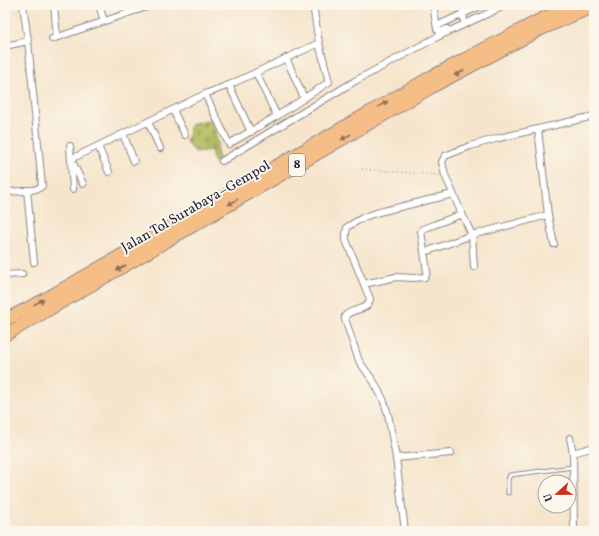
<svg xmlns="http://www.w3.org/2000/svg" width="599" height="536" font-family="Vollkorn,serif">
  <style>
    .cemetery { fill: url(#cemetery-stones); stroke: #696e4c }
    .lines { fill: none; stroke-linecap: round; stroke-linejoin: round }
    .service-casing { stroke: #8c8484; stroke-width: 5 }
    .minor-casing { stroke: #8c8484; stroke-width: 8 }
    .motorway-casing { stroke: #8c8484; stroke-width: 14 }
    .path { stroke: #8c8484; stroke-width: 1; stroke-dasharray: 1 3; stroke-linecap: butt }
    .service { stroke: #fff; stroke-width: 3 }
    .minor { stroke: #fff; stroke-width: 6 }
    .motorway { stroke: #f6be87; stroke-width: 12 }
    .oneway { fill: #8c7061 }
    .labels { text-anchor: middle; dominant-baseline: central; stroke-width: 4; stroke-linejoin: round; paint-order: stroke }
    .shield { fill: #fbf7ec; stroke: #636270; stroke-width: 1 }
    .shield-label { font-size: 13px; font-weight: bold; fill: #22223b }
    .street-label { font-size: 14px; fill: #22223b; stroke: #fbf7ec }
  </style>
  <defs>
    <pattern id="cemetery-stones" width="16" height="16" patternUnits="userSpaceOnUse"><rect width="16" height="16" fill="#b0bb5d"/><path d="M2 7V4a2 2 0 0 1 4 0v3zM10 15v-3a2 2 0 0 1 4 0v3z" fill="#97a052"/></pattern>
  </defs>
  <rect width="100%" height="100%" fill="#fbf7ec"/>
  <filter id="ink" filterUnits="userSpaceOnUse"><feTurbulence type="fractalNoise" baseFrequency=".025" numOctaves="2"/><feDisplacementMap in="SourceGraphic" scale="8" xChannelSelector="R" yChannelSelector="G"/><feConvolveMatrix kernelMatrix="1 2 1 2 8 2 1 2 1" color-interpolation-filters="sRGB"/></filter>
  <filter id="wash" filterUnits="userSpaceOnUse"><feTurbulence type="fractalNoise" baseFrequency=".012" numOctaves="4" result="noise"/><feDisplacementMap in="SourceGraphic" scale="16" xChannelSelector="R" yChannelSelector="G"/><feGaussianBlur stdDeviation="0.9" result="paint"/><feColorMatrix in="noise" values="0 0 0 0 0 0 0 0 0 0 0 0 0 0 0 0 0 1.4 0 .05"/><feComposite in="paint" operator="in"/></filter>
  <g filter="url(#wash)">
    <rect width="100%" height="100%" fill="#f6e5cc"/>
    <!-- cemetery -->
    <path class="cemetery" d="M212,119l6,26 -2,3 3,12 -5,3 -3,-13 -16,2 -9,-10 5,-18z"/>
  </g>
  <g filter="url(#ink)">
    <g class="lines">
      <defs>
        <path id="service" d="M508,493v-13l2,-5 63,-8"/>
        <g id="minor">
          <path d="M54,5l3,32"/>
          <path d="M99,5l5,16"/>
          <path d="M313,5l6,38"/>
          <path d="M433,5l4,24"/>
          <path d="M462,5l2,16"/>
          <path d="M447,29l-7,3 -3,-3 2,-4 43,-20"/>
          <path d="M52,39l100,-34"/>
          <path d="M5,46l23,-5"/>
          <path d="M286,58l18,40"/>
          <path d="M256,73l21,43"/>
          <path d="M229,85l22,47"/>
          <path d="M173,110l12,25"/>
          <path d="M148,122l12,26"/>
          <path d="M538,129l10,86 6,29"/>
          <path d="M123,134l11,27"/>
          <path d="M70,146l3,43"/>
          <path d="M98,146l11,26"/>
          <path d="M222,161l133,-80 84,-45 67,-31"/>
          <path d="M83,184l-12,-25 134,-65 24,-9 90,-42 10,39 -52,34 -48,28 -24,-50"/>
          <path d="M27,190l7,72"/>
          <path d="M5,192c9,-1 31,0 37,-6l-14,-145 -5,-36"/>
          <path d="M425,252l47,-17 76,-20"/>
          <path d="M474,267l-2,-32 -10,-21 -17,-39 -3,-13 3,-6 25,-10 29,-8 95,-22"/>
          <path d="M5,275l17,-1"/>
          <path d="M364,284l32,-7 18,1 11,-1 2,-5 -6,-41 2,-2 39,-15"/>
          <path d="M570,438l3,15 1,78"/>
          <path d="M573,453l21,-6"/>
          <path d="M396,458l55,-5"/>
          <path d="M405,531l-9,-73 -8,-44 -5,-15 -9,-17 -15,-21 -14,-42v-3c7,-8 24,-5 25,-17l-24,-59v-6l1,-7 17,-10 15,-5 74,-18"/>
        </g>
        <g id="motorway">
          <path d="M5,320l37,-19 389,-224 107,-56 36,-16"/>
          <path d="M5,335l430,-250 106,-56 53,-23"/>
        </g>
      </defs>
      <!-- service casing -->
      <use href="#service" class="service-casing"/>
      <!-- minor casing -->
      <use href="#minor" class="minor-casing"/>
      <!-- motorway casing -->
      <use href="#motorway" class="motorway-casing"/>
      <!-- path -->
      <path class="path" d="M362,169l77,6"/>
      <!-- service -->
      <use href="#service" class="service"/>
      <!-- minor -->
      <use href="#minor" class="minor"/>
      <!-- motorway -->
      <use href="#motorway" class="motorway"/>
    </g>
    <!-- one-way arrows -->
    <defs><path id="oneway-solid" d="M-6-.8H1V-3.2L6.5 0L1 3.2V.8H-6Z"/></defs>
    <g class="oneway">
      <use href="#oneway-solid" transform="translate(459 73) rotate(152)"/>
      <use href="#oneway-solid" transform="translate(383 104) rotate(-30)"/>
      <use href="#oneway-solid" transform="translate(346 137) rotate(150)"/>
      <use href="#oneway-solid" transform="translate(233 202) rotate(150)"/>
      <use href="#oneway-solid" transform="translate(121 268) rotate(150)"/>
      <use href="#oneway-solid" transform="translate(39 302) rotate(-28)"/>
    </g>
  </g>
  <g class="labels">
    <!-- shield labels -->
    <rect class="shield" x="289" y="154" width="16" height="22" rx="3"/>
    <g class="shield-label">
      <text x="297" y="165">8</text>
    </g>
    <!-- street labels -->
    <g class="street-label">
      <text transform="translate(196 207) rotate(-30)">Jalan Tol Surabaya–Gempol</text>
    </g>
  </g>
  <!-- margin -->
  <rect width="599" height="536" fill="none" stroke="#fbf7ec" stroke-width="20"/>
  <!-- north arrow -->
  <g transform="translate(557 494) rotate(248)"><circle r="19" fill="#fbf7ec" stroke="#a4a2a5"/>
  <path d="M0-3L7 15L0 10L-7 15Z" fill="#c8321e"/>
  <text y="-6" font-size="11" font-weight="bold" text-anchor="middle" fill="#22223b">U</text>
  </g>
</svg>
